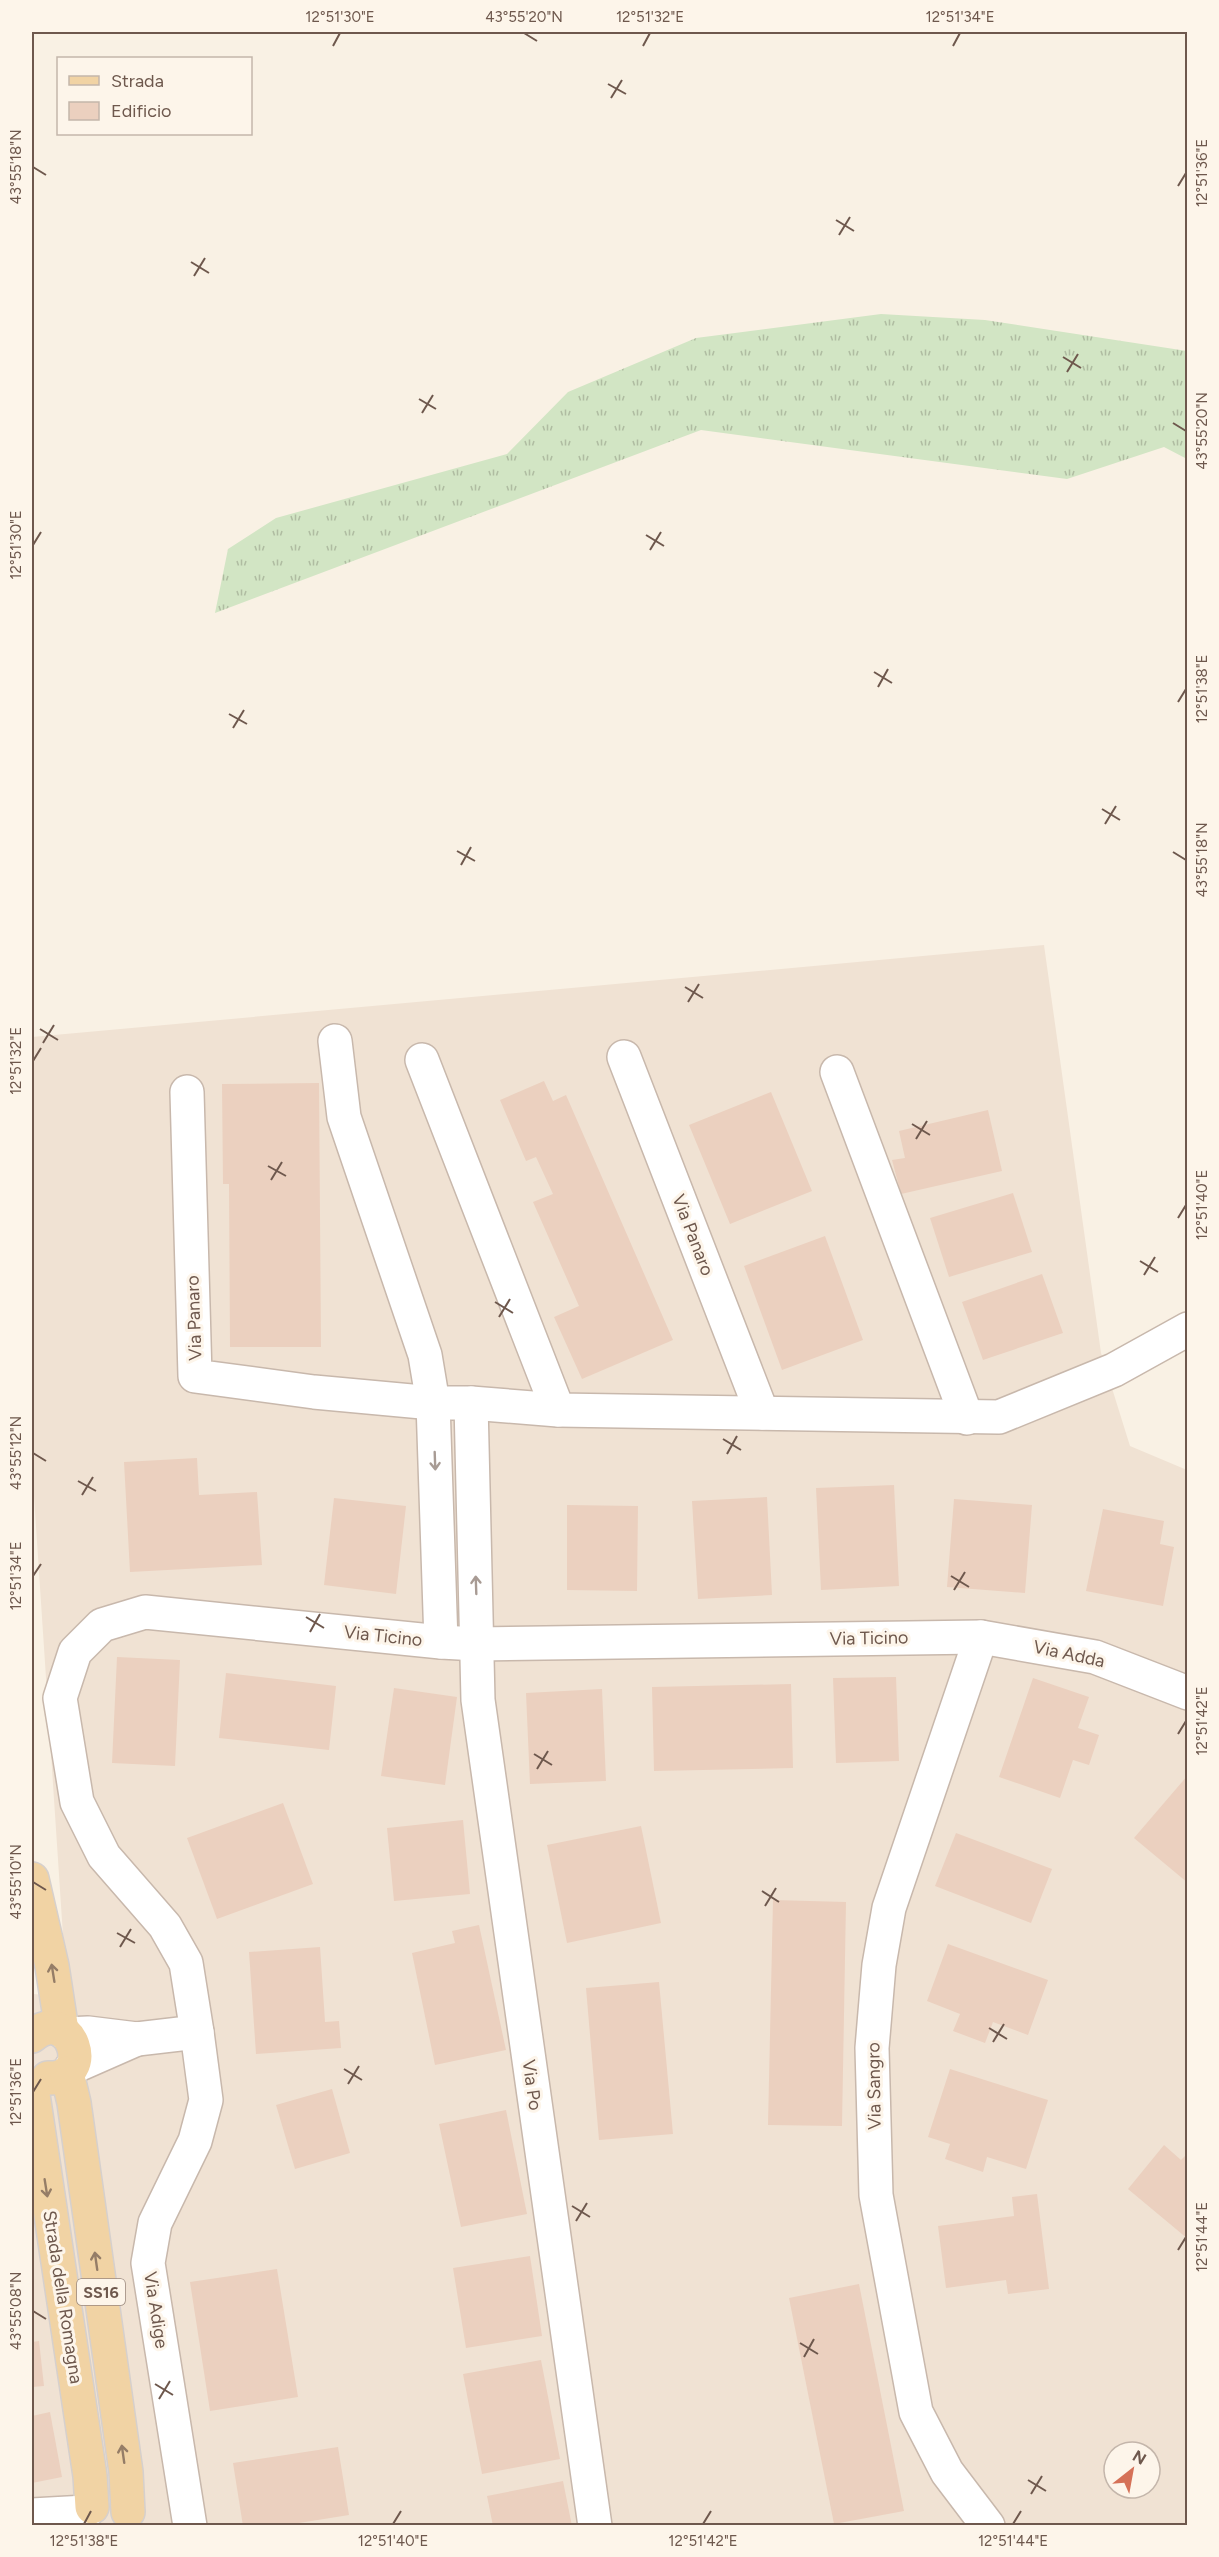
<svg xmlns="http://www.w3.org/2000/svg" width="1219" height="2557" font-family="Figtree,sans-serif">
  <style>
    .residential { fill: #f0e2d3; fill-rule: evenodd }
    .grass { fill: url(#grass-tufts) }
    .building { fill: #ebd0bf }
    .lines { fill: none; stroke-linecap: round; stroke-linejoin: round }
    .minor-casing { stroke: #c8b8ac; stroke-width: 36 }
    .primary-casing { stroke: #d6d0cd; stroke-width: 36 }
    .minor { stroke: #fff; stroke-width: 33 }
    .primary { stroke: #f1d3a4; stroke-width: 33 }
    .oneway { stroke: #a89b94 }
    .oneway2 { stroke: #957d67 }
    .ticks { fill: none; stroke: #6e584d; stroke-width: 2 }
    .labels { text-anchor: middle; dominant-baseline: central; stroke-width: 6; stroke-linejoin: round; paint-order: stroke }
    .shield { fill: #fdf5ea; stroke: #99877c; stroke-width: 1.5 }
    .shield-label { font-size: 16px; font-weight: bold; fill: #6e584d }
    .street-label { font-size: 18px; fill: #6e584d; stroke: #fdf5ea }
    .neatline { fill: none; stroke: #6e584d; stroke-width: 2 }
    .ticks-label { font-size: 15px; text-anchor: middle; fill: #6e584d }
  </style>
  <defs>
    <pattern id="grass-tufts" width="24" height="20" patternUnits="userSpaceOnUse" patternTransform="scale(1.5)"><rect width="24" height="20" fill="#d2e5c4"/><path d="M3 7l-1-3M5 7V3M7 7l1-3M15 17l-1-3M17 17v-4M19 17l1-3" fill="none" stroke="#afbca1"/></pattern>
  </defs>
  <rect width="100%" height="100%" fill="#f9f1e4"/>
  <!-- residential -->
  <path class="residential" d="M1044,945l57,408 29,93 57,24v1055h-1155v-531l35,2 -35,-530v-429zM1114,2452h36v36h-36z"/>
  <!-- grass -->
  <path class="grass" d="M881,314l104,6 202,31v108l-23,-12 -97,32 -366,-49 -486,183 13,-64 48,-31 231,-64 61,-62 128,-54z"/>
  <!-- building -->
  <g class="building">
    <path d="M544,1081l9,20 13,-6 107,245 -91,39 -28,-62 25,-11 -46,-104 20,-8 -17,-37 -10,4 -26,-61z"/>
    <path d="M319,1083l2,264h-91l-1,-163h-6l-1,-100z"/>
    <path d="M771,1092l41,99 -82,33 -41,-99z"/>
    <path d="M988,1110l14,61 -101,23 -9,-34 13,-2 -6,-27z"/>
    <path d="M1013,1193l19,59 -83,25 -19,-59z"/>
    <path d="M825,1236l38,104 -81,30 -38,-104z"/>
    <path d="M1042,1274l21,59 -80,27 -21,-58z"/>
    <path d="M197,1458l2,37 58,-3 5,73 -132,7 -6,-110z"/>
    <path d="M894,1485l5,101 -78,4 -5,-102z"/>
    <path d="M767,1497l5,98 -74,4 -6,-98z"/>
    <path d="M334,1498l72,8 -10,88 -72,-9z"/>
    <path d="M954,1499l78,6 -7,88 -78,-6z"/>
    <path d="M567,1505l71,1 -1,85 -70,-1z"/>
    <path d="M1103,1509l61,12 -4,23 14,3 -11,59 -77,-15z"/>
    <path d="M117,1657l63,3 -5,106 -63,-3z"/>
    <path d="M226,1673l110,13 -7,64 -110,-12z"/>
    <path d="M896,1677l3,84 -63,2 -3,-85z"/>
    <path d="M1033,1678l56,19 -11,31 21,7 -10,30 -16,-5 -13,38 -61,-21z"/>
    <path d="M791,1684l2,84 -139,3 -2,-84z"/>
    <path d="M394,1688l63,9 -12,88 -64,-9z"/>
    <path d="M602,1689l4,92 -76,3 -4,-91z"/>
    <path d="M1188,1775v108l-54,-45z"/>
    <path d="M283,1803l30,81 -96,35 -30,-81z"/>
    <path d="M463,1820l7,74 -76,7 -7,-73z"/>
    <path d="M641,1826l20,97 -94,20 -20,-98z"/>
    <path d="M956,1833l96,36 -21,54 -96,-37z"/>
    <path d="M773,1900l73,2 -4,224 -74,-1z"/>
    <path d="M479,1925l27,125 -71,15 -23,-112 43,-10 -3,-12z"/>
    <path d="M948,1944l100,36 -20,55 -35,-13 -8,21 -32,-12 7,-17 -33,-13z"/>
    <path d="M320,1947l5,75 14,-1 2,27 -85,6 -7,-102z"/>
    <path d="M659,1982l14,152 -74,6 -13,-152z"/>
    <path d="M950,2069l98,31 -22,69 -39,-12 -4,15 -38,-13 5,-15 -22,-7z"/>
    <path d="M332,2089l18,64 -55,16 -19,-64z"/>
    <path d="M506,2110l21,104 -66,13 -22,-103z"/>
    <path d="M1164,2145l17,15 7,-7v86l-60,-50z"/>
    <path d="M1037,2194l12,95 -41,5 -2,-14 -60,8 -8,-62 76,-10 -2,-19z"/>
    <path d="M530,2256l12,80 -76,12 -13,-80z"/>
    <path d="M277,2269l21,128 -88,14 -20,-129z"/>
    <path d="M859,2284l45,227 -70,13 -45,-226z"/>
    <path d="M39,2341l5,45 -12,1v-45z"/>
    <path d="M541,2360l19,99 -78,15 -19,-100z"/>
    <path d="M50,2412l12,65 -30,6v-67z"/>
    <path d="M338,2447l11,68 -69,11h-37l-10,-63z"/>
    <path d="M563,2481l9,45h-79l-6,-30z"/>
  </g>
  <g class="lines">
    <defs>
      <g id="minor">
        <path d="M335,1041l9,76 81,238 8,48 8,239"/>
        <path d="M624,1057l138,356"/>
        <path d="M422,1060l136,350"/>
        <path d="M837,1072l130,346"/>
        <path d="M187,1092l8,284 119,16 119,11h38l87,7 441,7 115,-47 74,-41"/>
        <path d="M471,1403l7,297 117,826"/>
        <path d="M981,1637l-92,271 -10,57 -7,83 4,147 40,217 31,60 41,54"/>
        <path d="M66,2034l22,-1 49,6 60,-7"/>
        <path d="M71,2068l66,-29"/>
        <path d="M32,2515l54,-3"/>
        <path d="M190,2526l-42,-263 7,-40 40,-82 11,-41 -9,-68 -11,-69 -21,-37 -61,-70 -27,-54 -17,-104 15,-46 27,-27 43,-13 296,30 36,2 504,-7 114,20 93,36"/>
      </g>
      <g id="primary">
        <path d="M32,1879l20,87 10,65"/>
        <path d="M32,2036c39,-33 65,44 16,42"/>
        <path d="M67,2073l7,30 52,369 2,40"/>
        <path d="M32,2088l58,388 2,31"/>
      </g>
    </defs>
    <!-- minor casing -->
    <use href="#minor" class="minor-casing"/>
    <!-- primary casing -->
    <use href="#primary" class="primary-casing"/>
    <!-- minor -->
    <use href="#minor" class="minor"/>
    <!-- primary -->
    <use href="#primary" class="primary"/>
  </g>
  <!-- one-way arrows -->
  <defs><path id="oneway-shaft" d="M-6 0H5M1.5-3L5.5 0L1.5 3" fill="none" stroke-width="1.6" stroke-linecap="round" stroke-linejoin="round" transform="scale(1.5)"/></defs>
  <g class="oneway">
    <use href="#oneway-shaft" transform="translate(435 1461) rotate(88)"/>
    <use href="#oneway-shaft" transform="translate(476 1585) rotate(-92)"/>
  </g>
  <g class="oneway2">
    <use href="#oneway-shaft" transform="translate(53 1973) rotate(-99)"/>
    <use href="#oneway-shaft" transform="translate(46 2188) rotate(81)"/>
    <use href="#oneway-shaft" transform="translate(96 2261) rotate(-98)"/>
    <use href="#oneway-shaft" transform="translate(123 2454) rotate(-98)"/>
  </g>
  <!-- ticks -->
  <path class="ticks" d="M524,33l13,8M333,46l7,-13M643,46l7,-13M953,46l7,-13M608,84l18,10M611,98l11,-18M33,167l13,8M1178,186l8,-13M836,220l18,11M839,235l11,-18M191,262l18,11M194,276l11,-18M1063,357l18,11M1067,372l11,-18M419,399l17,10M422,413l11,-18M1173,423l13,8M646,535l18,11M33,545l8,-13M650,550l11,-18M874,672l18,11M878,687l10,-18M1178,702l8,-13M229,714l18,10M233,728l11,-18M1102,809l18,11M1105,824l11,-18M457,851l18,10M1173,852l13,8M461,865l10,-18M685,987l18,11M688,1002l11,-18M40,1029l18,11M43,1043l11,-18M33,1061l8,-13M912,1124l18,11M916,1139l11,-18M268,1166l18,10M271,1180l11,-18M1178,1218l8,-13M1140,1261l18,11M1144,1275l11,-18M495,1302l18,11M499,1317l11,-18M723,1439l18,11M33,1453l13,8M727,1454l10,-18M78,1481l18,10M82,1495l11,-18M33,1576l8,-12M951,1576l18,11M954,1590l11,-18M306,1617l18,11M310,1632l10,-18M1178,1734l8,-13M534,1754l18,11M537,1769l11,-18M33,1882l13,8M762,1891l17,11M765,1906l11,-18M117,1933l18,10M120,1947l11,-18M989,2028l18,11M993,2042l11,-18M344,2069l18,11M348,2084l11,-18M33,2092l8,-13M572,2206l18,11M576,2221l11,-18M1178,2250l8,-13M33,2311l13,8M800,2343l18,11M804,2357l10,-18M155,2384l18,11M159,2399l11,-18M1028,2480l18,11M1031,2494l11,-18M84,2524l7,-13M393,2524l8,-13M703,2524l8,-13M1013,2524l8,-13"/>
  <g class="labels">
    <!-- shield labels -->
    <rect class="shield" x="77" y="2279" width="48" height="26" rx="4.5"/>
    <g class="shield-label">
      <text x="101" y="2292">SS16</text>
    </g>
    <!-- street labels -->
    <g class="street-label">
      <text transform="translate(693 1235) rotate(69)">Via Panaro</text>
      <text transform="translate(194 1318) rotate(-92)">Via Panaro</text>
      <text transform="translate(383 1636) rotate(6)">Via Ticino</text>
      <text transform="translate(869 1638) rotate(-1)">Via Ticino</text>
      <text transform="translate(1069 1654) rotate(12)">Via Adda</text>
      <text transform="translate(532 2085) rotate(82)">Via Po</text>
      <text transform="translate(874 2086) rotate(-91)">Via Sangro</text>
      <text transform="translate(63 2297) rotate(81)">Strada della Romagna</text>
      <text transform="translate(156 2310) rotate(81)">Via Adige</text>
    </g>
  </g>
  <!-- border -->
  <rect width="1219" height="2557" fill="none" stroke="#fdf5ea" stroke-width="66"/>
  <!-- legend -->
  <rect x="57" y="57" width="195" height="78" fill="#fdf5ea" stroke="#c4b6ab" stroke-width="1.5"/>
  <rect x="69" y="76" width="30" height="9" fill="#f1d3a4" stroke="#c4b6ab" stroke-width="1.5"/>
  <text x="111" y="87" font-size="18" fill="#6e584d">Strada</text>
  <rect x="69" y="102" width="30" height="18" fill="#ebd0bf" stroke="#c4b6ab" stroke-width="1.5"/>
  <text x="111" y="117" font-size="18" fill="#6e584d">Edificio</text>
  <!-- north arrow -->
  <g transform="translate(1132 2470) rotate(31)"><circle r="28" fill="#fdf5ea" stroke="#c4b6ab" stroke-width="1.5"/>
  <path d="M0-4.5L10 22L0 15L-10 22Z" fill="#d57157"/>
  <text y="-9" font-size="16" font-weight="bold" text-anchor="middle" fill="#6e584d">N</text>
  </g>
  <rect x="33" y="33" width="1153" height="2491" class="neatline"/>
  <g class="ticks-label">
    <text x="340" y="22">12°51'30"E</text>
    <text x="524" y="22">43°55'20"N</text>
    <text x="650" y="22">12°51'32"E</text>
    <text x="960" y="22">12°51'34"E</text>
    <text transform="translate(16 167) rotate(-90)" y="5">43°55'18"N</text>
    <text transform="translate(1202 173) rotate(-90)" y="5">12°51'36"E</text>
    <text transform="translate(1202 431) rotate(-90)" y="5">43°55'20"N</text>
    <text transform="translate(16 545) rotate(-90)" y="5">12°51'30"E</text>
    <text transform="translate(1202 689) rotate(-90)" y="5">12°51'38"E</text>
    <text transform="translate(1202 860) rotate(-90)" y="5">43°55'18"N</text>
    <text transform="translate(16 1061) rotate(-90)" y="5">12°51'32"E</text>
    <text transform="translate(1202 1205) rotate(-90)" y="5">12°51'40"E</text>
    <text transform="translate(16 1453) rotate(-90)" y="5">43°55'12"N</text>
    <text transform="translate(16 1576) rotate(-90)" y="5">12°51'34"E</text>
    <text transform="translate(1202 1721) rotate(-90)" y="5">12°51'42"E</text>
    <text transform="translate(16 1882) rotate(-90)" y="5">43°55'10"N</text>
    <text transform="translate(16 2092) rotate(-90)" y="5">12°51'36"E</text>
    <text transform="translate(1202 2237) rotate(-90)" y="5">12°51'44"E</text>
    <text transform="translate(16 2311) rotate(-90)" y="5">43°55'08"N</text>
    <text x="84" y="2546">12°51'38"E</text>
    <text x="393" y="2546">12°51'40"E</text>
    <text x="703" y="2546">12°51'42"E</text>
    <text x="1013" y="2546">12°51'44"E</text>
  </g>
</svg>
